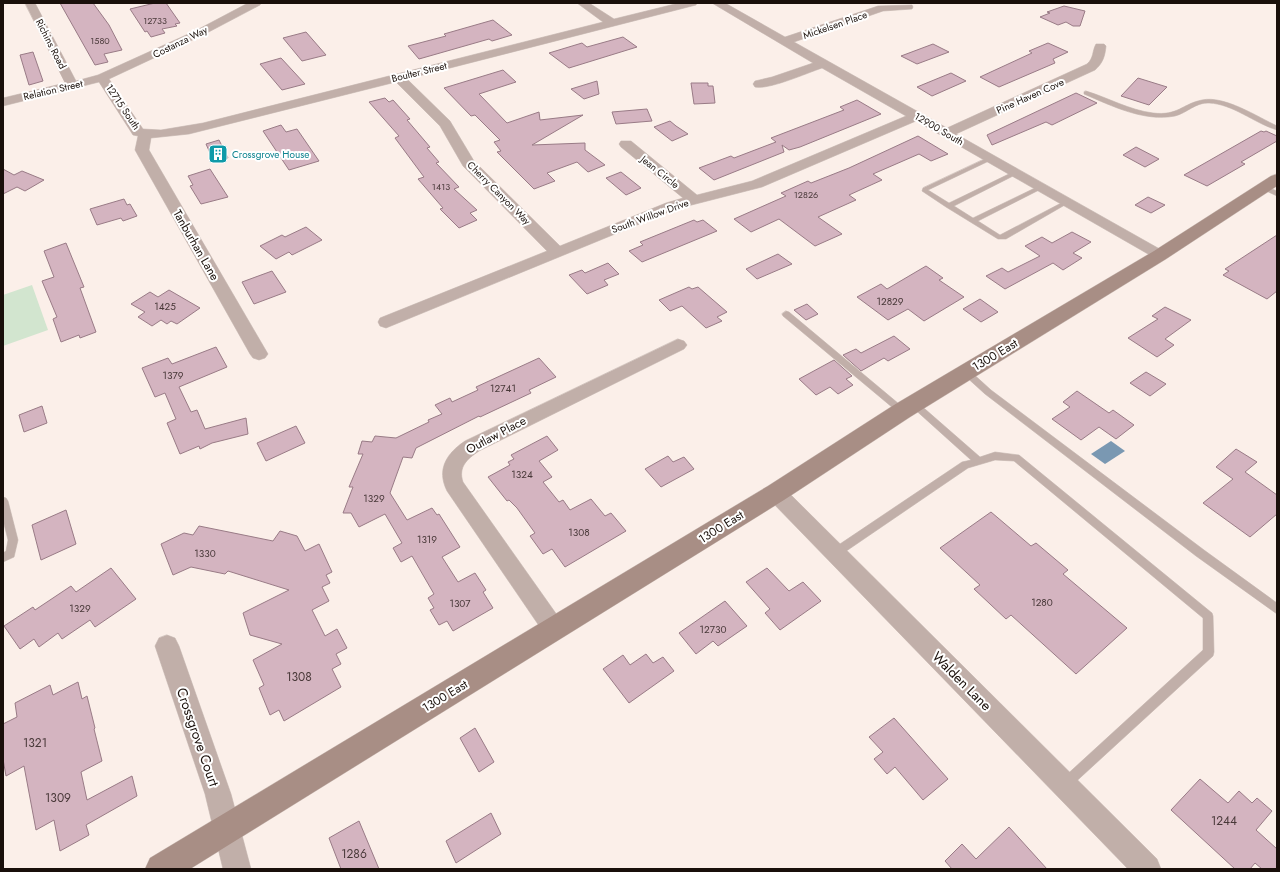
<svg xmlns="http://www.w3.org/2000/svg" width="1280" height="872" font-family="Jost,sans-serif">
  <style>
    .green { fill: #d2e5cf }
    .water { fill: #7a98b2 }
    .building { fill: #d4b4c0; stroke: #997b86 }
    .lines { fill: none; stroke-linecap: round; stroke-linejoin: round }
    .lane-casing { stroke: #d7cbc5; stroke-width: 1 }
    .street-casing { stroke: #d7cbc5; stroke-width: 1 }
    .secondary-casing { stroke: #d7cbc5; stroke-width: 1 }
    .lane { fill: #c1afa9; fill-rule: evenodd }
    .street { fill: #c1afa9; fill-rule: evenodd }
    .secondary { fill: #a88e85; fill-rule: evenodd }
    .labels { text-anchor: middle; dominant-baseline: central; stroke-width: 4; stroke-linejoin: round; paint-order: stroke }
    .far-number-label { font-size: 9px; fill: #483838 }
    .far-street-label { font-size: 10px; fill: #190f0a; stroke: #fff }
    .far-culture-label { font-size: 10px; fill: #0d838f; stroke: #fff; text-anchor: start }
    .number-label { font-size: 10px; fill: #483838 }
    .street-label { font-size: 12px; fill: #190f0a; stroke: #fff }
    .near-number-label { font-size: 12px; fill: #483838 }
    .near-street-label { font-size: 14px; fill: #190f0a; stroke: #fff }
  </style>
  <rect width="100%" height="100%" fill="#fbefe9"/>
  <!-- green -->
  <path class="green" d="M32,285l16,45 -45,16v-51z"/>
  <!-- water -->
  <path class="water" d="M1111,441l14,10 -20,13 -14,-10z"/>
  <!-- building -->
  <g class="building">
    <path d="M60,3h33l16,22 13,25 -18,4 4,8 -13,3z"/>
    <path d="M155,3h11l14,20 -5,1 2,2 -15,3 3,4 -14,4 -4,-6 -2,1 -15,-23z"/>
    <path d="M1064,6l21,5 -5,15h-7l-7,-4 -8,3 -18,-8 10,-4 -3,-1z"/>
    <path d="M493,20l19,15 -20,6 -3,-2 -70,20 -11,-13 38,-10 -2,-2z"/>
    <path d="M306,32l20,23 -24,6 -19,-23z"/>
    <path d="M623,37l14,10 -68,21 -20,-15 33,-10 5,4z"/>
    <path d="M1048,43l20,9 -15,7 2,4 -56,24 -19,-10 52,-24 -3,-2z"/>
    <path d="M933,44l16,8 -32,12 -16,-8z"/>
    <path d="M33,52l10,29 -14,4 -9,-30z"/>
    <path d="M281,58l24,26 -23,6 -22,-26z"/>
    <path d="M503,70l13,12 -37,12 28,29 32,-11 1,8 43,-5 -51,30 53,-2v7l20,15 -17,7 -11,-10 -30,11 8,8 -21,8 -37,-37 4,-1 -7,-9 6,-2 -25,-25 -4,1 -27,-28z"/>
    <path d="M951,73l15,8 -34,15 -15,-9z"/>
    <path d="M1138,78l29,9 -18,18 -28,-9z"/>
    <path d="M597,81l2,13 -15,5 -13,-10z"/>
    <path d="M691,83h17v3h5l2,17 -21,1z"/>
    <path d="M1076,93l21,10 -45,22 -6,-3 -54,23 -5,-10z"/>
    <path d="M385,98l4,4 4,-2 17,19 -3,1 23,27 -3,1 12,14 -3,1 23,24 -5,2 23,21 -7,3 7,7 -18,8 -19,-19 3,-1 -25,-29 6,-2 -29,-39 4,-2 -30,-34z"/>
    <path d="M857,100l24,14 -81,33 -11,3 -7,-5 2,7 -70,28 -15,-12 32,-12 3,2 42,-16 -5,-4 73,-28 -4,-3z"/>
    <path d="M647,109l5,12 -36,3 -4,-12z"/>
    <path d="M670,121l6,5 12,8 -16,7 -18,-14z"/>
    <path d="M281,125l5,7 11,-3 22,32 -30,9 -26,-39z"/>
    <path d="M1261,131l3,1 2,-1 11,5v5l-36,21 4,2 -38,22 -23,-11z"/>
    <path d="M918,136l30,18 -17,7 -12,-7 -46,20 9,6 -33,15 7,5 -38,17 24,17 -27,12 -36,-27 -28,13 -17,-13 52,-23 -5,-3 27,-12 3,2 38,-15z"/>
    <path d="M219,140l9,18 -14,4 -8,-18z"/>
    <path d="M1136,147l23,12 -14,8 -22,-12z"/>
    <path d="M3,169l11,6 8,-4 22,9 -19,11 -8,-4 -14,7z"/>
    <path d="M210,169l18,28 -27,7 -11,-18 3,-1 -5,-9z"/>
    <path d="M621,172l20,16 -15,7 -20,-17z"/>
    <path d="M1148,197l17,8 -14,8 -16,-8z"/>
    <path d="M124,199l3,6 3,-1 7,12 -14,5 -2,-3 -24,7 -7,-16z"/>
    <path d="M694,220l3,2 6,-2 14,11 -75,31 -13,-11 14,-6 -3,-3z"/>
    <path d="M306,227l16,13 -30,15 -3,-3 -13,7 -16,-13 22,-11 3,2z"/>
    <path d="M1072,232l19,10 -18,11 9,5 -19,12 -10,-7 -48,26 -19,-13 16,-8 6,4 32,-16 -15,-10 17,-9 10,6z"/>
    <path d="M1277,235v56l-10,8 -44,-24 6,-4 -4,-2z"/>
    <path d="M66,243l18,44 -4,1 16,44 -16,6 -1,-3 -18,7 -8,-23 4,-2 -15,-36 12,-4 -10,-26z"/>
    <path d="M778,254l14,10 -35,15 -11,-10z"/>
    <path d="M608,263l11,11 -15,6 4,5 -21,9 -18,-19 13,-5 3,3z"/>
    <path d="M926,266l17,12 -4,2 25,17 -40,24 -16,-12 -20,11 -31,-23 24,-13 6,5z"/>
    <path d="M272,271l14,21 -32,12 -12,-22z"/>
    <path d="M689,287l3,2 6,-2 29,25 -10,5 5,4 -16,7 -24,-22 -12,5 -11,-11z"/>
    <path d="M169,290l31,18 -23,16 -6,-3 -4,3 -6,-4 -9,6 -14,-9 7,-5 -14,-8 19,-12 8,5z"/>
    <path d="M980,299l18,13 -17,10 -18,-13z"/>
    <path d="M807,304l11,10 -12,6 -12,-10z"/>
    <path d="M1165,307l26,13 -26,19 9,6 -17,12 -29,-19 30,-19 -6,-3z"/>
    <path d="M894,336l16,13 -22,12 -4,-3 -23,13 -18,-16 13,-6 5,4z"/>
    <path d="M216,347l11,20 -48,20 12,25 6,-2 8,19 41,-11 2,16 -36,9 -12,6 -1,-3 -19,8 -13,-31 9,-4 -11,-26 -10,4 -13,-29 26,-10 4,6z"/>
    <path d="M539,358l17,19 -27,13 2,3 -51,24 -1,-1 -63,32 -4,10 -9,-1 -13,36 17,27 25,-12 5,7 2,-1 21,33 -18,10 16,25 17,-9 11,17 -3,2 10,16 -40,23 -6,-10 -8,4 -9,-15 4,-2 -6,-10 6,-4 -22,-38 -11,6 -8,-14 9,-5 -17,-29 -26,13 -8,-14h-8l10,-26h-4l14,-33h-5l4,-13 10,1 3,-6 21,2 33,-16 -1,-2 14,-6 -7,-9 15,-7 2,4 26,-12 -2,-3z"/>
    <path d="M834,360l18,16 -6,3 7,6 -15,9 -8,-7 -14,8 -17,-16z"/>
    <path d="M1146,372l20,12 -16,12 -20,-13z"/>
    <path d="M1077,391l32,22 4,-3 21,15 -18,14 -17,-12 -18,13 -29,-21 18,-12 -7,-5z"/>
    <path d="M42,406l5,17 -23,9 -5,-17z"/>
    <path d="M296,426l9,17 -39,18 -9,-18z"/>
    <path d="M547,436l11,14 -19,11 13,16 -9,5 16,20 4,-2 7,10 21,-11 14,17 6,-3 15,18 -61,36 -13,-18 -9,5 -13,-18 5,-3 -18,-25 -8,-8 -2,1 -19,-24 22,-12 -2,-3 6,-3 -3,-4z"/>
    <path d="M1236,449l21,13 -12,10 32,23v19l-27,23 -47,-34 30,-24 -17,-12z"/>
    <path d="M668,456l5,6 11,-5 10,12 -33,18 -16,-18z"/>
    <path d="M66,510l10,34 -35,16 -9,-35z"/>
    <path d="M991,512l40,34 5,-3 32,27 -5,4 64,54 -51,46 -65,-59 -5,4 -32,-30 6,-4 -40,-37z"/>
    <path d="M199,526l74,15 7,-10 17,5 8,15 14,-7 13,28 -6,3 4,8 -8,4 7,14 -17,9 13,26 12,-7 10,19 -11,6 5,10 -9,5 9,18 -57,34 -5,-11 -9,5 -11,-27 5,-3 -11,-25 29,-16 -32,-9 -7,-22 46,-23 -61,-19 -3,3 -34,-7 -18,8 -12,-31 23,-11 9,2z"/>
    <path d="M111,568l25,31 -41,28 -5,-7 -28,19 -4,-6 -19,14 -5,-8 -14,10 -16,-23 29,-19 2,3 36,-24 5,6z"/>
    <path d="M767,568l22,23 14,-9 18,19 -41,29 -15,-17 5,-4 -24,-27z"/>
    <path d="M725,601l22,25 -29,20 -5,-5 -17,13 -17,-21z"/>
    <path d="M646,654l7,9 10,-6 11,14 -45,32 -26,-34 20,-14 7,10z"/>
    <path d="M78,682l4,17 5,-3 8,32 -1,1 8,32 -21,11 6,28 45,-24 5,20 -51,29 3,10 -29,16 -6,-31 -18,10 -12,-64 -18,10 -3,-17v-35l14,-7 -2,-14 35,-18 3,10z"/>
    <path d="M894,718l54,61 -25,21 -28,-33 -8,7 -13,-15 9,-7 -14,-15z"/>
    <path d="M475,728l19,34 -15,10 -19,-34z"/>
    <path d="M1200,779l28,24 11,-12 13,12 5,-5 15,13 -16,19 21,19v20h-15l-7,-6 -5,6h-15l-64,-59z"/>
    <path d="M491,813l10,21 -45,29 -10,-22z"/>
    <path d="M359,821l20,48h-38l-12,-31z"/>
    <path d="M1009,827l38,42h-95l-7,-8 17,-17 14,15z"/>
  </g>
  <g class="lines">
    <defs>
      <g id="lane">
        <path d="M1086,91c23,7 43,19 67,22 25,3 29,-9 49,-13 22,-5 56,17 75,26v4c-23,-7 -44,-26 -68,-27 -13,-1 -22,10 -34,13 -31,6 -63,-10 -91,-22v-2z"/>
        <path d="M989,157l3,2 -1,1 -63,30 21,13 64,-31h4v2l-63,32 19,12 66,-32h4v2l-65,33 22,14 65,-34h4l1,1 -64,37h-8l-52,-32 -24,-16 1,-3z"/>
        <path d="M1262,185l15,6v5l-17,-8 -1,-1z"/>
        <path d="M786,311l3,1 116,97 1,2 -1,2h-6l-116,-97 -1,-2z"/>
        <path d="M966,369l3,1 22,20 213,160 73,53v11l-81,-58 -211,-162 -22,-20 -1,-2z"/>
        <path d="M914,401l3,1 63,55 15,-5 24,3 193,158 1,3 1,36 -1,4 -144,132 -4,2 -4,-2 -2,-4 2,-4 142,-130v-32l-189,-157 -19,-1 -27,8 -129,88 -4,1 -4,-1 -1,-3 1,-3 131,-88 9,-2 -60,-54 -1,-2z"/>
        <path d="M3,497l3,1 2,3 10,39 -4,17 -11,5v-9l3,-2 2,-11 -5,-20z"/>
      </g>
      <g id="street">
        <path d="M25,3h10l41,78 22,-6 97,-44 53,-28h13l-1,2 -57,30 -94,44 34,50 18,1 42,-7 400,-101 -26,-19h12l25,16 65,-16h18l-1,2 -289,74 43,42 24,40 86,85 106,-43 17,-5 -62,-51 -2,-3 2,-3h10l66,54 55,-14 154,-65 -84,-48c-15,5 -53,22 -67,19l-2,-3 2,-3 17,-4 41,-14 -101,-60h13l60,34 93,-31 34,-1 1,2 -1,2 -29,2 -89,31 153,86 140,-64c7,-6 5,-13 9,-20h8l2,2c-1,10 -3,17 -11,24l-139,64 209,118 3,3 -3,3 -5,2 -5,-2 -239,-137 -154,66 -86,22 -290,119 -6,-2 -2,-4 2,-4 167,-67 -84,-85 -23,-40 -44,-44 -207,52 -38,4 -2,12 119,204 -3,4 -6,2 -6,-2 -3,-4 -115,-204 3,-14 -5,-1 -34,-53 -96,24v-8l62,-15z"/>
        <path d="M678,339l6,2 3,4 -3,4 -205,102c-12,8 -21,16 -16,31l99,140 3,7 -3,7 -8,3 -8,-3 -99,-145c-11,-22 0,-38 18,-50z"/>
        <path d="M776,485l7,2 374,372 4,10h-33l-359,-370 -3,-6 3,-6z"/>
        <path d="M167,635l8,3 4,8 52,148 20,75h-28l-18,-75 -50,-148 4,-8z"/>
      </g>
      <path id="secondary" d="M1277,174v12l-111,73 -256,158 -126,83 -594,369h-45l5,-11 618,-372 126,-81 260,-154 117,-75z"/>
    </defs>
    <!-- lane casing -->
    <use href="#lane" class="lane-casing"/>
    <!-- street casing -->
    <use href="#street" class="street-casing"/>
    <!-- secondary casing -->
    <use href="#secondary" class="secondary-casing"/>
    <!-- lane -->
    <use href="#lane" class="lane"/>
    <!-- street -->
    <use href="#street" class="street"/>
    <!-- secondary -->
    <use href="#secondary" class="secondary"/>
  </g>
  <!-- icons -->
  <defs>
    <symbol id="building-square" viewBox="-11 -11 22 22"><rect x="-9" y="-9" width="18" height="18" rx="4" fill="#0f9aa8" stroke="#fff"/><path d="M-4-6H4V6H1V3H-1V6H-4ZM-2.5-4.3h1.7v1.8h-1.7ZM.8-4.3h1.7v1.8H.8ZM-2.5-1h1.7V.8h-1.7ZM.8-1h1.7V.8H.8Z" fill="#fff"/></symbol>
  </defs>
  <g fill-rule="evenodd">
    <use href="#building-square" x="207" y="143" width="22" height="22"/>
  </g>
  <g class="labels">
    <!-- far-number labels -->
    <g class="far-number-label">
      <text x="155" y="20">12733</text>
      <text x="100" y="40">1580</text>
      <text x="441" y="186">1413</text>
      <text x="806" y="194">12826</text>
    </g>
    <!-- far-street labels -->
    <g class="far-street-label">
      <text transform="translate(835 25) rotate(-19)">Mickelsen Place</text>
      <text transform="translate(180 42) rotate(-26)">Costanza Way</text>
      <text transform="translate(51 44) rotate(63)">Richins Road</text>
      <text transform="translate(419 72) rotate(-14)">Boulter Street</text>
      <text transform="translate(53 90) rotate(-13)">Relation Street</text>
      <text transform="translate(1030 96) rotate(-24)">Pine Haven Cove</text>
      <text transform="translate(123 107) rotate(56)">12715 South</text>
      <text transform="translate(939 129) rotate(30)">12900 South</text>
      <text transform="translate(660 172) rotate(39)">Jean Circle</text>
      <text transform="translate(499 193) rotate(45)">Cherry Canyon Way</text>
      <text transform="translate(650 216) rotate(-20)">South Willow Drive</text>
    </g>
    <!-- far-culture labels -->
    <g class="far-culture-label">
      <text x="232" y="154">Crossgrove House</text>
    </g>
    <!-- number labels -->
    <g class="number-label">
      <text x="890" y="301">12829</text>
      <text x="165" y="306">1425</text>
      <text x="173" y="375">1379</text>
      <text x="503" y="388">12741</text>
      <text x="522" y="474">1324</text>
      <text x="374" y="498">1329</text>
      <text x="579" y="532">1308</text>
      <text x="427" y="539">1319</text>
      <text x="205" y="553">1330</text>
      <text x="1042" y="602">1280</text>
      <text x="460" y="603">1307</text>
      <text x="80" y="608">1329</text>
      <text x="713" y="629">12730</text>
    </g>
    <!-- street labels -->
    <g class="street-label">
      <text transform="translate(196 245) rotate(60)">Tanburhan Lane</text>
      <text transform="translate(995 355) rotate(-31)">1300 East</text>
      <text transform="translate(496 435) rotate(-28)">Outlaw Place</text>
      <text transform="translate(721 527) rotate(-32)">1300 East</text>
      <text transform="translate(445 696) rotate(-31)">1300 East</text>
    </g>
    <!-- near-number labels -->
    <g class="near-number-label">
      <text x="299" y="677">1308</text>
      <text x="35" y="743">1321</text>
      <text x="58" y="798">1309</text>
      <text x="1224" y="821">1244</text>
      <text x="354" y="854">1286</text>
    </g>
    <!-- near-street labels -->
    <g class="near-street-label">
      <text transform="translate(962 681) rotate(45)">Walden Lane</text>
      <text transform="translate(198 737) rotate(71)">Crossgrove Court</text>
    </g>
  </g>
  <!-- border -->
  <rect width="1280" height="872" fill="none" stroke="#190f0a" stroke-width="8"/>
</svg>
